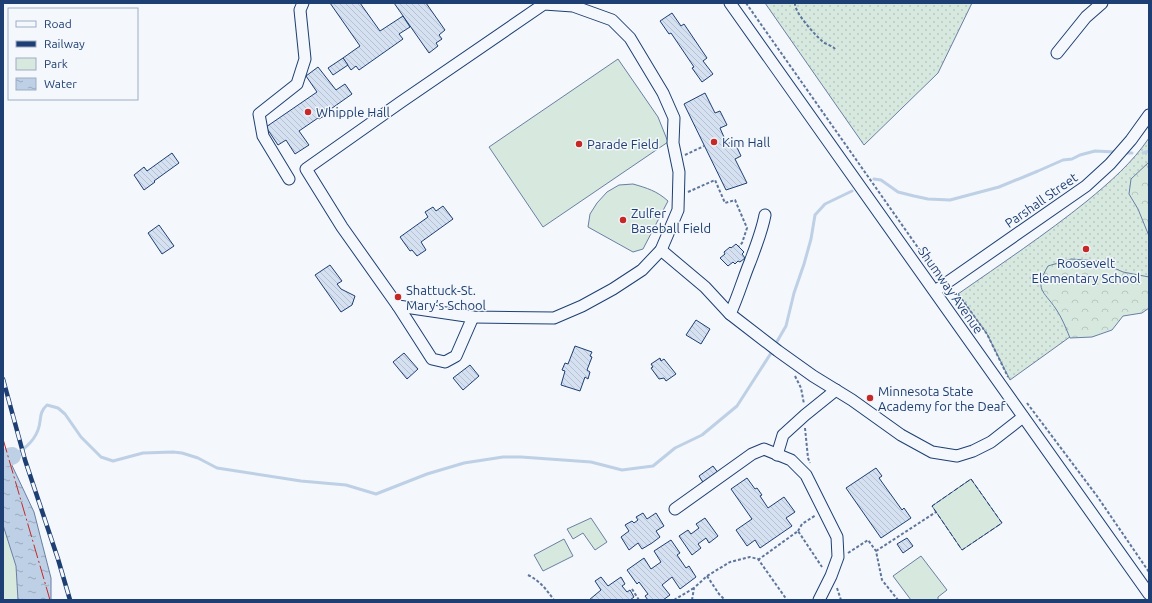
<svg xmlns="http://www.w3.org/2000/svg" width="1152" height="603" font-family="Ubuntu,sans-serif">
  <style>
    .grass { fill: url(#grass-dots); stroke: #687fa3 }
    .forest { fill: url(#forest-crowns); stroke: #687fa3 }
    .park { fill: #d7e8df; stroke: #687fa3 }
    .water { fill: url(#water-ripples); stroke: #687fa3 }
    .lines { fill: none; stroke-linecap: round; stroke-linejoin: round }
    .stream { stroke: #bed0e5; stroke-width: 3 }
    .river { stroke: #bed0e5; stroke-width: 18 }
    .building { fill: url(#building-back-hatch); stroke: #1d3f73 }
    .minor-casing { stroke: #1d3f73; stroke-width: 13 }
    .path { stroke: #5e769c; stroke-width: 2; stroke-dasharray: 3 2; stroke-linecap: butt }
    .minor { stroke: #f4f7fb; stroke-width: 11 }
    .rail-casing { stroke: #1d3f73; stroke-width: 4.5 }
    .rail { stroke: #f4f7fb; stroke-width: 3; stroke-dasharray: 9; stroke-linecap: butt }
    .fence { stroke: #1d3f73; stroke-width: 1; stroke-dasharray: 5 2; stroke-linecap: butt }
    .power { stroke: #c62828; stroke-width: 1; stroke-dasharray: 14 3 2 3; stroke-linecap: butt }
    .poi-dot { fill: #c62828; stroke: #f4f7fb; stroke-width: 1.5 }
    .labels { text-anchor: middle; dominant-baseline: central; stroke-width: 3; stroke-linejoin: round; paint-order: stroke }
    .poi-label { font-size: 13px; fill: #1d3f73; stroke: #f4f7fb; text-anchor: start }
    .street-label { font-size: 13px; fill: #1d3f73; stroke: #f4f7fb }
  </style>
  <defs>
    <pattern id="grass-dots" width="8" height="8" patternUnits="userSpaceOnUse"><rect width="8" height="8" fill="#d7e8df"/><path d="M2 2h.1M6 6h.1" fill="none" stroke="#b8c8c3" stroke-width="1.8" stroke-linecap="round"/></pattern>
    <pattern id="forest-crowns" width="20" height="18" patternUnits="userSpaceOnUse"><rect width="20" height="18" fill="#d7e8df"/><path d="M2 6a3 3 0 1 1 6 0M12 15a3 3 0 1 1 6 0" fill="none" stroke="#b8c8c3"/></pattern>
    <pattern id="water-ripples" width="26" height="14" patternUnits="userSpaceOnUse"><rect width="26" height="14" fill="#bed0e5"/><path d="M2 4q2-2 4 0t4 0M15 11q2-2 4 0t4 0" fill="none" stroke="#9aaabe"/></pattern>
    <pattern id="building-back-hatch" width="6" height="6" patternUnits="userSpaceOnUse"><rect width="6" height="6" fill="#d5e0f0"/><path d="M-1 5l2 2M0 0l6 6M5-1l2 2" fill="none" stroke="#b6c1d1"/></pattern>
  </defs>
  <rect width="100%" height="100%" fill="#f4f7fb"/>
  <!-- grass -->
  <g class="grass">
    <path d="M765,3h207l-34,70 -74,72z"/>
    <path d="M1149,138v142l-139,100 -23,-46 -29,-40c43,-30 88,-60 129,-93 23,-19 45,-38 62,-63z"/>
  </g>
  <!-- forest -->
  <g class="forest">
    <path d="M1149,162v74l-11,-27 -9,-15 2,-15z"/>
    <path d="M1071,259l27,2 25,11 26,5v31l-7,5 -19,3 -11,14 -20,7 -22,1c-4,-10 -8,-20 -14,-29 -13,-19 -22,-19 -8,-43z"/>
  </g>
  <!-- park -->
  <g class="park">
    <path d="M618,59l40,58 10,25 -125,85 -54,-80z"/>
    <path d="M633,184c14,4 24,7 35,17l-25,48 -10,3 -45,-25 2,-13 7,-11 10,-11 12,-7z"/>
    <path d="M3,475l29,125h-29z"/>
    <path d="M971,479l31,44 -40,27 -30,-44z"/>
    <path d="M591,518l16,24 -12,8 -12,-17 -10,6 -6,-10z"/>
    <path d="M564,539l9,17 -30,15 -9,-16z"/>
    <path d="M921,556l26,34 -9,7v3h-27l-18,-24z"/>
  </g>
  <!-- water -->
  <path class="water" d="M3,449l5,8 26,55 17,66v22h-33l-2,-34 -13,-41z"/>
  <g class="lines">
    <!-- stream -->
    <g class="stream">
      <path d="M1127,153h5"/>
      <path d="M1143,153l6,-2"/>
      <path d="M874,179l7,1 17,12 16,4 14,3 22,1 49,-13 39,-16 25,-11 9,-1 8,-4 15,-4 21,1"/>
      <path d="M775,345l11,-19 8,-33 10,-29 7,-25 4,-24 10,-11 27,-13"/>
      <path d="M12,456c11,-6 21,-13 26,-26 4,-10 0,-17 9,-25l11,3 7,6 16,23 20,20 12,4 30,-8 30,-1 9,1 16,5 19,10 84,13 45,4 30,9 51,-20 37,-11 39,-6h18l70,5 31,8 31,-4 22,-18 27,-13 35,-29 36,-56"/>
    </g>
    <!-- river -->
    <path class="river" d="M3,458l9,-2"/>
  </g>
  <!-- building -->
  <g class="building">
    <path d="M330,3h30l20,28 23,-15 7,11 -11,7 4,5 -44,31 -3,-4 -5,4 -8,-12 17,-12z"/>
    <path d="M394,3h32l19,27 -6,5 3,4 -6,4 2,3 -9,7z"/>
    <path d="M672,13l9,13 3,-2 23,34 -4,3 10,13 -11,8 -10,-14 2,-1 -23,-34 -2,1 -9,-13z"/>
    <path d="M343,58l5,7 -15,10 -5,-7z"/>
    <path d="M318,67l18,23 9,-6 7,10 -24,17 1,2 -10,6 -1,-1 -19,13 10,14 -14,9 -9,-14 -8,5 -12,-18 51,-35 -11,-16z"/>
    <path d="M705,93l10,20 5,-2 7,14 -7,3 7,16 7,-3 7,15 -6,3 12,24 -21,7 -42,-86z"/>
    <path d="M172,153l7,10 -25,18 1,1 -11,8 -10,-15 10,-8 3,4z"/>
    <path d="M443,206l10,13 -32,23 5,8 -9,6 -5,-6 -2,1 -10,-14 28,-20 -3,-5 8,-5 3,4z"/>
    <path d="M159,225l15,21 -12,8 -14,-21z"/>
    <path d="M736,244l8,8 -2,2 3,4 -5,4 -2,-1 -3,3 -2,-2 -5,4 -8,-8 5,-4 -1,-2 6,-5 1,1z"/>
    <path d="M330,265l12,16 -5,3 4,5 14,7 -3,9 -11,7 -26,-37z"/>
    <path d="M696,320l14,9 -9,15 -15,-9z"/>
    <path d="M575,346l17,6 -2,4 2,1 -5,13 3,2 -2,7 -3,-2 -5,14 -19,-6 4,-14 -3,-1 3,-7 3,1z"/>
    <path d="M404,353l14,16 -11,10 -14,-17z"/>
    <path d="M660,358l1,3 3,-2 12,15 -10,7 -2,-3 -5,1 -8,-11 2,-1 -2,-3z"/>
    <path d="M470,365l9,11 -16,14 -10,-12z"/>
    <path d="M713,466l6,8 -15,10 -5,-8z"/>
    <path d="M876,468l6,8 -3,2 23,32 2,-2 7,10 -30,20 -35,-50z"/>
    <path d="M747,478l8,11 2,-1 5,7 -2,1 8,12 16,-11 11,15 -9,6 6,8 -32,22 -5,-8 -8,6 -11,-16 16,-11 -21,-30z"/>
    <path d="M643,513l4,6 9,-6 8,13 -8,5 4,6 -8,6 -10,6 -4,-6 -9,7 -8,-13 8,-6 -4,-6 7,-4 2,2 4,-3 -2,-3z"/>
    <path d="M705,518l13,18 -9,7 -3,-5 -8,6 3,4 -9,7 -13,-19 9,-6 3,4 8,-6 -3,-4z"/>
    <path d="M907,538l6,8 -10,7 -6,-9z"/>
    <path d="M671,540l9,13 -3,2 9,13 3,-2 7,11 -16,12 -8,-12 -10,8 8,10 -7,5h-15l-3,-4 3,-2 -9,-12 -2,2 -10,-14 17,-12 7,11 10,-7 -7,-11z"/>
    <path d="M601,577l7,9 13,-9 4,7 -3,2 5,6 3,-2 4,7 -4,3h-41l12,-10 -6,-9z"/>
  </g>
  <g class="lines">
    <defs>
      <g id="minor">
        <path d="M730,3l419,591"/>
        <path d="M544,4l29,2 39,14 18,18 33,55 11,25 -1,25 6,29 -1,38 -17,40 -19,20 -29,19 -31,17 -28,12 -81,-1 -75,-11 -56,-79 -36,-58 95,-67z"/>
        <path d="M1057,53l29,-36 16,-14"/>
        <path d="M289,179l-26,-43 -4,-22 38,-30 8,-25 -5,-49 3,-7"/>
        <path d="M661,250l44,37 25,27 48,37 35,25 39,24 49,35 31,17 25,4 16,-5 18,-9 32,-25"/>
        <path d="M935,291l151,-105 24,-22 21,-24 18,-25"/>
        <path d="M398,306l34,53 13,3 11,-6 17,-39"/>
        <path d="M730,314c8,-17 13,-35 20,-52 6,-16 12,-31 15,-47"/>
        <path d="M777,455l6,-20 22,-20 31,-25"/>
        <path d="M675,509l77,-55 12,-5 27,11 15,15 31,62 1,20 -7,19 -12,24"/>
      </g>
    </defs>
    <!-- minor casing -->
    <use href="#minor" class="minor-casing"/>
    <!-- path -->
    <g class="path">
      <path d="M746,3l187,266"/>
      <path d="M795,3c-1,9 20,32 27,38 4,4 10,4 13,8"/>
      <path d="M685,155l19,-9"/>
      <path d="M688,192l27,-12 10,23 10,-3 12,28 -5,15 -3,3"/>
      <path d="M954,294h4l29,40 21,43"/>
      <path d="M795,376l6,12 3,16"/>
      <path d="M1027,403l70,93 52,76"/>
      <path d="M805,428l3,30 2,5"/>
      <path d="M798,531l4,-7 14,-9"/>
      <path d="M876,551l60,-39"/>
      <path d="M848,553l20,-13 8,11 6,29 16,20"/>
      <path d="M758,560l40,-29 24,36"/>
      <path d="M528,575c12,6 18,14 26,25"/>
      <path d="M707,576l12,18 6,6"/>
      <path d="M837,588l4,12"/>
      <path d="M632,589l7,11"/>
      <path d="M674,600l20,-12"/>
      <path d="M692,600l2,-12 13,-12 23,-14 20,-5 8,2 29,41"/>
    </g>
    <!-- minor -->
    <use href="#minor" class="minor"/>
    <defs>
      <path id="rail" d="M3,379l22,81 33,99 12,41"/>
    </defs>
    <!-- rail casing -->
    <use href="#rail" class="rail-casing"/>
    <!-- rail -->
    <use href="#rail" class="rail"/>
    <!-- fence -->
    <path class="fence" d="M971,479l31,44 -40,27 -30,-44z"/>
    <!-- power -->
    <path class="power" d="M3,439l47,161"/>
  </g>
  <!-- markers -->
  <g class="poi-dot">
    <circle cx="308" cy="112" r="4"/>
    <circle cx="714" cy="142" r="4"/>
    <circle cx="579" cy="144" r="4"/>
    <circle cx="623" cy="220" r="4"/>
    <circle cx="1086" cy="249" r="4"/>
    <circle cx="398" cy="297" r="4"/>
    <circle cx="870" cy="398" r="4"/>
  </g>
  <g class="labels">
    <!-- poi labels -->
    <g class="poi-label">
      <text x="316" y="112">Whipple Hall</text>
      <text x="722" y="142">Kim Hall</text>
      <text x="587" y="144">Parade Field</text>
      <text x="631" y="213">Zulfer<tspan x="631" dy="15">Baseball Field</tspan></text>
      <text x="1086" y="263" text-anchor="middle">Roosevelt<tspan x="1086" dy="15">Elementary School</tspan></text>
      <text x="406" y="290">Shattuck-St.<tspan x="406" dy="15">Mary’s School</tspan></text>
      <text x="878" y="391">Minnesota State<tspan x="878" dy="15">Academy for the Deaf</tspan></text>
    </g>
    <!-- street labels -->
    <g class="street-label">
      <text transform="translate(1041 200) rotate(-35)">Parshall Street</text>
      <text transform="translate(951 290) rotate(55)">Shumway Avenue</text>
    </g>
  </g>
  <!-- border -->
  <rect width="1152" height="603" fill="none" stroke="#1d3f73" stroke-width="8"/>
  <!-- legend -->
  <rect x="8" y="8" width="130" height="92" fill="#f4f7fb" stroke="#9eadc5"/>
  <rect x="16" y="21" width="20" height="6" fill="#f4f7fb" stroke="#9eadc5"/>
  <text x="44" y="28" font-size="12" fill="#1d3f73">Road</text>
  <rect x="16" y="41" width="20" height="6" fill="#1d3f73" stroke="#9eadc5"/>
  <text x="44" y="48" font-size="12" fill="#1d3f73">Railway</text>
  <rect x="16" y="58" width="20" height="12" fill="#d7e8df" stroke="#9eadc5"/>
  <text x="44" y="68" font-size="12" fill="#1d3f73">Park</text>
  <rect x="16" y="78" width="20" height="12" fill="url(#water-ripples)" stroke="#9eadc5"/>
  <text x="44" y="88" font-size="12" fill="#1d3f73">Water</text>
</svg>
